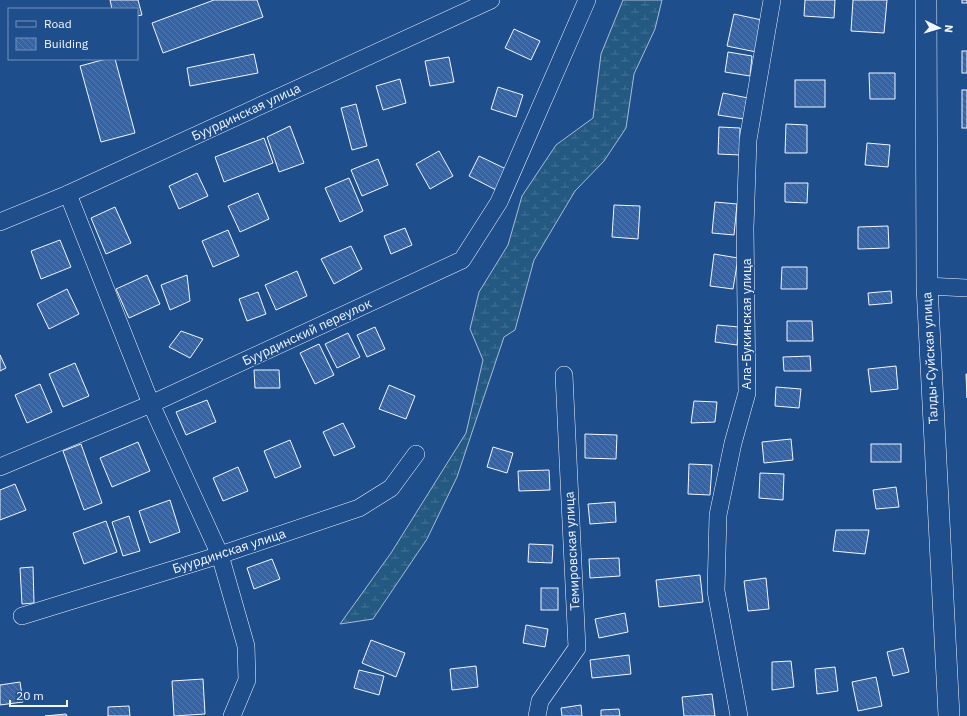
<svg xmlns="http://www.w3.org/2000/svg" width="967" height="716" font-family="'IBM Plex Sans',sans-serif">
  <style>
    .wetland { fill: url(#wetland-marsh); stroke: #a8bbd7 }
    .building { fill: url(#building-back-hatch); stroke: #f2f6ff }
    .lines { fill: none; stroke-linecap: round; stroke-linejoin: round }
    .minor-casing { stroke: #f2f6ff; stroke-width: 18 }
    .tertiary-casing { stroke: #f2f6ff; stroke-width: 22 }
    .minor { stroke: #1f4e8c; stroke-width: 17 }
    .tertiary { stroke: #1f4e8c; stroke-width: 21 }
    .labels { text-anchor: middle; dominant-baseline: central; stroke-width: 3; stroke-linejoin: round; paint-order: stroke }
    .street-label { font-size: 13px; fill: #f2f6ff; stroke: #1f4e8c }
  </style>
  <defs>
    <pattern id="wetland-marsh" width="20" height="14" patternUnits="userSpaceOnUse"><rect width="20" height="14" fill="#245a82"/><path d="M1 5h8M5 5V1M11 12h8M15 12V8" fill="none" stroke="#447295"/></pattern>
    <pattern id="building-back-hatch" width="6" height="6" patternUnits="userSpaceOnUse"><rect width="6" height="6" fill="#3563a3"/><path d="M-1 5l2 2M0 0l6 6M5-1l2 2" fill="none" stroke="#537ab1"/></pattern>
  </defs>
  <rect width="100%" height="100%" fill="#1f4e8c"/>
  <!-- wetland -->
  <path class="wetland" d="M623,0h39l-7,29 -21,45 -8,54 -22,33 -29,30 -41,69 -19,70 -11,7 -47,140 -30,62 -54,80 -33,5 51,-71 75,-120 17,-73 -13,-31 9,-37 29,-47 14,-49 34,-51 37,-27 8,-64z"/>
  <!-- building -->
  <g class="building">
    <path d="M110,0h28l4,15 -5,1v-7h-25z"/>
    <path d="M214,0h43l6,17 -100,36 -11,-30z"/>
    <path d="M805,0h30l-1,18 -30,-2z"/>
    <path d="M853,0h34l-3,33 -33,-2z"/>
    <rect x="962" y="0" width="5" height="3"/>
    <path d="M734,14l28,6 -6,32 -29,-6z"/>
    <path d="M514,29l26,12 -9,19 -26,-12z"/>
    <rect x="962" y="51" width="5" height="22"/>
    <path d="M728,52l24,4 -2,20 -25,-4z"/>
    <path d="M254,54l4,19 -68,13 -3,-18z"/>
    <path d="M449,57l5,25 -24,4 -5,-25z"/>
    <path d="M106,59h9l20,74 -34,9 -21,-76z"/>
    <path d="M869,73h26v26h-25z"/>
    <path d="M400,79l6,24 -23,7 -7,-24z"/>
    <rect x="795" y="80" width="30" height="27"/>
    <path d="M498,87l25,8 -7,22 -25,-8z"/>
    <rect x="962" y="90" width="5" height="38"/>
    <path d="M723,93l25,5 -4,21 -26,-4z"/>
    <path d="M356,104l11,42 -15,4 -11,-42z"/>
    <path d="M786,124l21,1v28h-22z"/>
    <path d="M290,126l14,37 -25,9 -12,-35z"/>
    <path d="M719,127l21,1v27l-22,-1z"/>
    <path d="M264,138l9,25 -49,19 -9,-25z"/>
    <path d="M867,143l23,2 -2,22 -23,-2z"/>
    <path d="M439,151l14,25 -23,13 -14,-25z"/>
    <path d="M479,156l27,13 -10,21 -27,-14z"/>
    <path d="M378,159l10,26 -26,11 -11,-26z"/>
    <path d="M197,173l11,23 -29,13 -10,-23z"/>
    <path d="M349,178l14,33 -23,11 -15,-34z"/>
    <path d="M785,183h23l-1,20 -22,-1z"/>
    <path d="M258,193l11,26 -29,13 -12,-26z"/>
    <path d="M715,202l22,2 -3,31 -22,-2z"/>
    <path d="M614,205l26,1 -2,33 -26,-2z"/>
    <path d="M115,207l16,36 -25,11 -15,-36z"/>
    <path d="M888,226l1,22 -31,1v-22z"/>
    <path d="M405,228l7,17 -21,9 -7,-18z"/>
    <path d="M228,230l11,26 -26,11 -11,-26z"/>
    <path d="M60,240l11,27 -30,12 -10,-28z"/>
    <path d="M351,246l11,23 -28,15 -13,-25z"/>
    <path d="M714,254l24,4 -5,31 -23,-3z"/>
    <path d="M782,267h25v22h-26z"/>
    <path d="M297,271l10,25 -31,14 -11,-25z"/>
    <path d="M147,275l13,29 -31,14 -13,-29z"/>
    <path d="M187,275l3,26 -20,9 -9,-25z"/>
    <path d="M67,289l12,25 -30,15 -12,-25z"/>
    <path d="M891,291l1,12 -23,2 -1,-12z"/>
    <path d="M258,292l8,22 -19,7 -8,-22z"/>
    <path d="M787,321h25l1,20h-26z"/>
    <path d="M717,325l22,2 -2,18 -22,-3z"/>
    <path d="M375,327l10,22 -18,8 -10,-22z"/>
    <path d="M181,331l22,8 -13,19 -21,-11z"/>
    <path d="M348,333l12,24 -23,11 -12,-24z"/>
    <path d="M319,344l15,31 -19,9 -15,-31z"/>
    <path d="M0,355l6,13 -6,3z"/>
    <path d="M810,356l1,15h-27l-1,-14z"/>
    <path d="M75,363l14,33 -26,11 -14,-33z"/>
    <path d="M896,366l2,23 -27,3 -3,-23z"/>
    <path d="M254,370h25l1,18h-25z"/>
    <path d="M966,374h1v24z"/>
    <path d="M40,384l12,28 -25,11 -12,-28z"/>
    <path d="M389,385l26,11 -9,23 -27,-10z"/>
    <path d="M776,387l25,2 -2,19 -24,-2z"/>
    <path d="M207,400l9,22 -30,13 -10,-23z"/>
    <path d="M694,401l23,1 -2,20 -24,1z"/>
    <path d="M343,423l12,24 -21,9 -11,-24z"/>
    <path d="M585,434l32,1 -1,24 -31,-1z"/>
    <path d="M791,439l2,21 -29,3 -2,-21z"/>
    <path d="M290,440l11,27 -26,11 -11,-27z"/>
    <path d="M138,442l12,29 -38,16 -12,-29z"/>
    <path d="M81,444l21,59 -18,7 -21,-59z"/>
    <rect x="871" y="444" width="30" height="18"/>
    <path d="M493,447l20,6 -6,20 -20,-6z"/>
    <path d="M689,464l23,1 -2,30 -22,-1z"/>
    <path d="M238,467l10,24 -25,10 -10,-23z"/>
    <path d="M549,470l1,20 -31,1 -1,-20z"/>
    <path d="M760,473l24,1 -1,26 -24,-2z"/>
    <path d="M15,484l11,26 -26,10v-30z"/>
    <path d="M896,487l3,20 -23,2 -3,-19z"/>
    <path d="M170,500l10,32 -30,11 -11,-32z"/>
    <path d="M615,502l1,20 -26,2 -2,-20z"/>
    <path d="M129,516l11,35 -17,5 -11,-34z"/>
    <path d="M106,521l11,31 -33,12 -11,-31z"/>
    <path d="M836,530h33l-4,24 -32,-3z"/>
    <path d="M529,544l24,1 -1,18 -24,-1z"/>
    <path d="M619,558l1,18 -30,2 -1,-19z"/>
    <path d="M272,559l8,20 -26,10 -7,-21z"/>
    <path d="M33,567l1,36 -12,1 -2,-36z"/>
    <path d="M700,575l3,27 -44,5 -3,-27z"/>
    <path d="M766,578l3,31 -21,2 -4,-30z"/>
    <rect x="541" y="588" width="17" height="22"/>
    <path d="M625,613l3,19 -29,6 -4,-19z"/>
    <path d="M526,625l22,4 -3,18 -22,-4z"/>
    <path d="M371,640l34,13 -9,24 -34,-14z"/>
    <path d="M903,648l6,24 -16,4 -6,-24z"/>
    <path d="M629,655l2,19 -39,4 -2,-18z"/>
    <path d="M791,661l3,26 -22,3v-28z"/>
    <path d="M476,666l2,21 -26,3 -2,-21z"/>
    <path d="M835,667l3,24 -21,3 -2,-25z"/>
    <path d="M359,670l25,6 -5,19 -25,-7z"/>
    <path d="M876,677l6,29 -24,5 -6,-29z"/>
    <path d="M203,679l2,35 -31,2 -2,-35z"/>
    <path d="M20,682l3,20 -23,3v-20z"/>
    <path d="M712,694l3,22h-31l-2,-19z"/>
    <path d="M581,705l1,11h-20l-1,-8z"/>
    <path d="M129,706l1,10h-22v-9z"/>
    <path d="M619,709l1,7h-19v-6z"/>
    <path d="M66,714l1,2h-22z"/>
  </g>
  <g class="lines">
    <defs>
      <g id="minor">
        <path d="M68,194l83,210 69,151 26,91 1,34 -15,36"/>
        <path d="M0,222l68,-28 423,-194"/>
        <path d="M927,286l40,2"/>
        <path d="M0,467l151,-63 311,-144 37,-58 88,-202"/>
        <path d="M22,616l198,-61 139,-47 32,-20 25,-34"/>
        <path d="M537,716l3,-15 37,-53 -13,-273"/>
        <path d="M739,716l-23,-125 2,-76 15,-72 14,-50 -2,-165 3,-88 24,-140"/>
      </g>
      <path id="tertiary" d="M926,0l1,286 22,430"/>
    </defs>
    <!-- minor casing -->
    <use href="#minor" class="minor-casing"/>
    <!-- tertiary casing -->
    <use href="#tertiary" class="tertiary-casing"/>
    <!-- minor -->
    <use href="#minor" class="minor"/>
    <!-- tertiary -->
    <use href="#tertiary" class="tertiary"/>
  </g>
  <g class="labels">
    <!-- street labels -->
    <g class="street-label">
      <text transform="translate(246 112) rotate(-25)">Буурдинская улица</text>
      <text transform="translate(746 324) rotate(-90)">Ала-Букинская улица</text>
      <text transform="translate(307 332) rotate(-25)">Буурдинский переулок</text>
      <text transform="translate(930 358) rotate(-93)">Талды-Суйская улица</text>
      <text transform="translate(229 551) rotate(-18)">Буурдинская улица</text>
      <text transform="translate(572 551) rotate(-93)">Темировская улица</text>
    </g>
  </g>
  <!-- legend -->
  <rect x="8" y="8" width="130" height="52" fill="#1f4e8c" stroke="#7391ba"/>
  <rect x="16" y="21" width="20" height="6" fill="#1f4e8c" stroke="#7391ba"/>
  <text x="44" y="28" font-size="12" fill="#f2f6ff">Road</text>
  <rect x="16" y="38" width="20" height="12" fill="url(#building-back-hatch)" stroke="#7391ba"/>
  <text x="44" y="48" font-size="12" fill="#f2f6ff">Building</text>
  <!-- north arrow -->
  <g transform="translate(939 28) rotate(95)" stroke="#1f4e8c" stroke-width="3" paint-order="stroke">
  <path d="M0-3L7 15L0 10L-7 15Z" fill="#f2f6ff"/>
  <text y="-6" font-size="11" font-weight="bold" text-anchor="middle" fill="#f2f6ff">N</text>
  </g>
  <!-- scale -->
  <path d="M10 700v6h57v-6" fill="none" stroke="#f2f6ff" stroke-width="2"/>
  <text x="16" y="700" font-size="12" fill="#f2f6ff" stroke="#1f4e8c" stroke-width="3" paint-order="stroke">20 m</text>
</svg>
